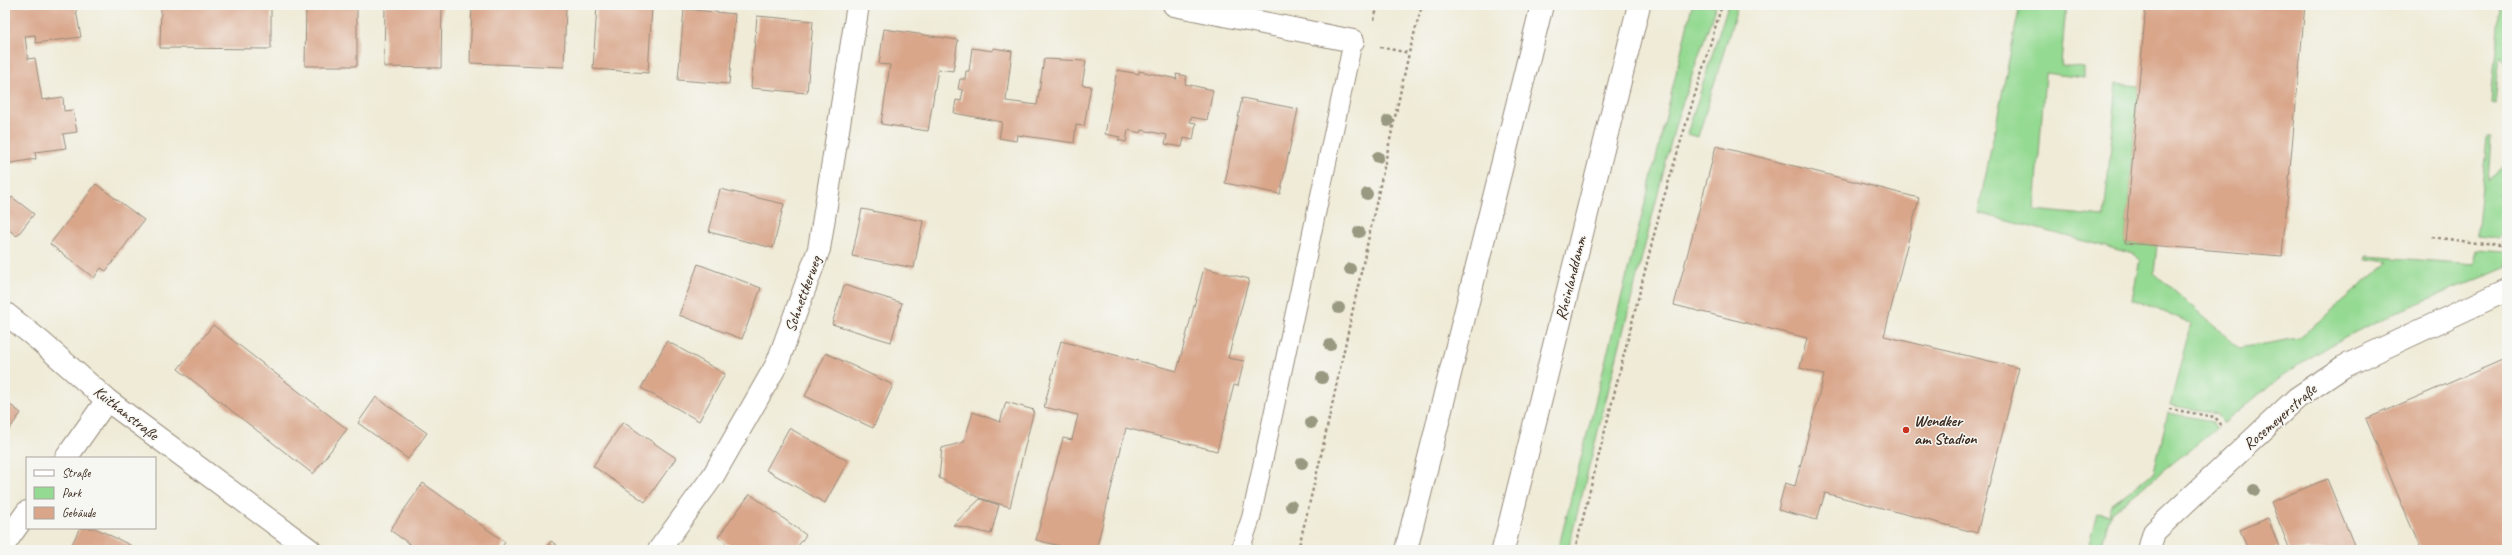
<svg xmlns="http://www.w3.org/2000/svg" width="2512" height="555" font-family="Caveat,sans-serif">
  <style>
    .green { fill: #95da93; stroke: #688258 }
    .building { fill: #d9a68a }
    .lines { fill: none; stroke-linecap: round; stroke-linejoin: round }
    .lane-casing { stroke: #958a7a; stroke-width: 20 }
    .street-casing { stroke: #958a7a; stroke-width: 24 }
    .highway-casing { stroke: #958a7a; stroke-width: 24 }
    .path { stroke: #958a7a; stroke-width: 2.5; stroke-dasharray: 3 3; stroke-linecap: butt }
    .lane { stroke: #fff; stroke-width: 18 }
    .street { stroke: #fff; stroke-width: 22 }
    .highway { stroke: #fff; stroke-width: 22 }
    .tree { fill: #999981 }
    .poi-dot { fill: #c8321e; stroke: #f6f6f2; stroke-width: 1.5 }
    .labels { text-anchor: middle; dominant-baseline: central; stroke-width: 3; stroke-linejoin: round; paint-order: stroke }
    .street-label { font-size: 16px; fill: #3b2a1e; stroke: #f6f6f2 }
    .poi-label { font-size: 16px; font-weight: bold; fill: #3b2a1e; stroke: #f6f6f2; text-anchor: start }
  </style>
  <rect width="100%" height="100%" fill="#f6f6f2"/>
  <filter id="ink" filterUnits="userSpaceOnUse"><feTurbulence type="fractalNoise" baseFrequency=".025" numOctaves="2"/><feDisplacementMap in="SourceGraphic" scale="8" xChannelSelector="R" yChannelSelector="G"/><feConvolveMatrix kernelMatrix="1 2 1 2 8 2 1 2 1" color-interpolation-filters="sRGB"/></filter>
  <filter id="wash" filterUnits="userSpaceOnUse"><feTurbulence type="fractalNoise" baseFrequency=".012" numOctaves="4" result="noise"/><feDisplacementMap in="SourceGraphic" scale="16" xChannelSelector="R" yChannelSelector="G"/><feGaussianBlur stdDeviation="0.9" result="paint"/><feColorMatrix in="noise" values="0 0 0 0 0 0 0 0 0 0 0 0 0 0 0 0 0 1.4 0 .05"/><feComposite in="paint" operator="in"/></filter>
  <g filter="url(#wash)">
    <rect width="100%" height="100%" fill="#efebd7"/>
    <!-- green -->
    <g class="green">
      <path d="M1692,5h24l-40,117 -108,428h-10l97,-387z"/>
      <path d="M1728,5h10l-40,132 -11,-3z"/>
      <path d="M2020,5h46l-5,60 23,3v10l-39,-5 -10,137 69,7 13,-133 22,2 -14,157 32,2 -3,28 85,75 60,-10 90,-76 -23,-3v-3l109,8 1,-14 26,2 5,-4v18c-60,26 -123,49 -180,81 -37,21 -70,49 -103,76l-7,-9 -47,-9 21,-82 -59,-24 8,-39 -6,-6 -156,-41z"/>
      <path d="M2500,5h7v60l-7,-9 -5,48 -4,-1z"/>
      <path d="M2487,137h4l-3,43 19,-16v24l-9,8 9,10v24l-9,8 -21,-2z"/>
      <path d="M2168,413l44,8 5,7 -106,84 -11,38h-13l10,-37 11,2 2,-9 44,-34z"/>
    </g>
    <g id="blocks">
      <!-- building -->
      <g class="building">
        <path d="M5,5h70l6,32 -45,6 -1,-8 -10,1 3,23 7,-1 7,42 21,-3 1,14 9,-1 4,22 -14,2 3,14 -31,4 1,7 -31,5z"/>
        <path d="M161,5h110v44l-111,-1z"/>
        <path d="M306,5h51v61h-52z"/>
        <path d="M385,5h57l-1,63 -57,-1z"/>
        <path d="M472,5h94l-2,62 -94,-4z"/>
        <path d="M597,5l55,1 -4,67 -55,-4z"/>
        <path d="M2146,5h159l-23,251 -157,-13z"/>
        <path d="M684,9l51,5 -6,70 -51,-4z"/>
        <path d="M757,16l56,5 -6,72 -56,-5z"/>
        <path d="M884,29l74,11 -5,31 -15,-2 -10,62 -47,-7 9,-59 -11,-1z"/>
        <path d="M972,48l21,3v-3l19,3 -6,50 31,4 7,-46 42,2 -4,24 9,1 -7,40 -8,-1 -2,18 -57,-8 -1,6 -17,-3 3,-16 -48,-9 2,-13 5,1 2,-11 -5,-1 2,-10h5l1,-8h3z"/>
        <path d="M1117,70l22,4v-3l38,8 -1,-5 11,2 -2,8 28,6 -6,30 -16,-3 -1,5 6,1 -3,17 -9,-2 -2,9 -17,-3 2,-9 -25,-5 -1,3 -13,-3 -2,12 -8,-2 2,-3 -15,-3z"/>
        <path d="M1242,98l56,11 -18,85 -55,-11z"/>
        <path d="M1716,146l203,52 -35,138 135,32 -42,165 -152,-40 -8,27 -39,-10 7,-27 10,3 29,-111 -24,-7 7,-30 -133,-33z"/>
        <path d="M96,184l48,36 -38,51 -5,-3 -7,10 -44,-34z"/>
        <path d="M720,189l64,15 -11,44 -64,-16z"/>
        <path d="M12,197l22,17 -17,22 -12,-9v-20z"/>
        <path d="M862,209l61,12 -9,47 -62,-12z"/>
        <path d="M698,264l63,24 -19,51 -63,-24z"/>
        <path d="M1204,268l45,11 -21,79 16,3 -6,25 -4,-1 -17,66 -91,-23 -30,122h-20l-40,-10 27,-102 9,2 6,-25 -34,-8 17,-66 116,30z"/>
        <path d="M844,285l58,18 -11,39 -59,-18z"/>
        <path d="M213,325l134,104 -34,45 -135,-105z"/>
        <path d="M667,341l58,33 -26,47 -58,-33z"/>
        <path d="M826,353l67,32 -20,43 -68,-32z"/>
        <path d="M2507,358v192h-86l-55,-131z"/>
        <path d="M376,397l51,36 -19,26 -50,-36z"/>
        <path d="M5,401l16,12 -16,22z"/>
        <path d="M1006,402l28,8 -24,97 -30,-9 -41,-20 3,-30 22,-6 9,-30 27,10z"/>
        <path d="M623,422l53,36 -31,44 -52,-36z"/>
        <path d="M789,428l59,33 -23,42 -59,-33z"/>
        <path d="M2327,479l29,71h-66l-19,-48z"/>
        <path d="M423,483l82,59 -5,8h-82l-28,-20z"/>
        <path d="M750,494l56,41 -11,15h-60l-17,-13z"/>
        <path d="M980,499l19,6 -8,29 -38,-9z"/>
        <path d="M2268,518l11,29 -6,3h-25l-8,-20z"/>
        <path d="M80,528h15l37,18 -2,4h-61z"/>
        <path d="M551,541l12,9h-19z"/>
      </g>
    </g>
  </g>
  <g filter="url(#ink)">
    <use href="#blocks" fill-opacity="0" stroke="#958a7a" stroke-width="1"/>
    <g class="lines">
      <defs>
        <path id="lane" d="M1240,550l11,-32 102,-477"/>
        <g id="street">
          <path d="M1174,5l179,36"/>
          <path d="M5,313l35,28 67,59 203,150"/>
          <path d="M66,458l41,-58"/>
          <path d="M5,543l22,-31"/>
          <path d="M659,550l54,-74 64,-112 42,-115 39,-244"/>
          <path d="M2149,550l5,-18 143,-134 46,-31 164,-77"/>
        </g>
        <g id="highway">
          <path d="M1406,550l136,-545"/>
          <path d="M1503,550l136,-545"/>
        </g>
      </defs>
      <!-- lane casing -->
      <use href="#lane" class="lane-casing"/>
      <!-- street casing -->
      <use href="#street" class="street-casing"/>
      <!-- highway casing -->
      <use href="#highway" class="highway-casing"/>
      <!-- path -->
      <g class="path">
        <path d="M1374,20l4,-15"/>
        <path d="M1380,47l29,6"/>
        <path d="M2432,237l68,9 7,-6"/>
        <path d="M2169,409l46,8 8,10"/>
        <path d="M1298,550l22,-90 89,-407 13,-48"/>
        <path d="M1575,550l86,-343 61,-202"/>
      </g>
      <!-- lane -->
      <use href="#lane" class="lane"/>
      <!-- street -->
      <use href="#street" class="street"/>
      <!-- highway -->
      <use href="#highway" class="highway"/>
    </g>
    <!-- trees -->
    <g class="tree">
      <circle cx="1388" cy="121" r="6"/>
      <circle cx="1378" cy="157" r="6"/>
      <circle cx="1367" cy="194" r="6"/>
      <circle cx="1359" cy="232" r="6"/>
      <circle cx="1350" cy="269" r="6"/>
      <circle cx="1339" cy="308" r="6"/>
      <circle cx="1330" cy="345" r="6"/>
      <circle cx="1322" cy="378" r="6"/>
      <circle cx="1311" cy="423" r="6"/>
      <circle cx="1302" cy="463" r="6"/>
      <circle cx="2254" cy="490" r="6"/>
      <circle cx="1291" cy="506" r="6"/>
    </g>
  </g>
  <!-- markers -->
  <circle class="poi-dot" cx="1906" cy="430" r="4"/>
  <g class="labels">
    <!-- street labels -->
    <g class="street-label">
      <text transform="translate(1571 278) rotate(-76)">Rheinlanddamm</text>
      <text transform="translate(803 294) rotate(-70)">Schnettkerweg</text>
      <text transform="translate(126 413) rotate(38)">Kuithanstraße</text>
      <text transform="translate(2280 417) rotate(-41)">Rosemeyerstraße</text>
    </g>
    <!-- poi labels -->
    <g class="poi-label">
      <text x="1914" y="421">Wendker<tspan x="1914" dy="18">am Stadion</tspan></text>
    </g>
  </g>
  <!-- margin -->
  <rect width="2512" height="555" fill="none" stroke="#f6f6f2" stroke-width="20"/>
  <!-- legend -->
  <rect x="26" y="457" width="130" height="72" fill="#f6f6f2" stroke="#aba49d"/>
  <rect x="34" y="470" width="20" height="6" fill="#ffffff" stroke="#aba49d"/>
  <text x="62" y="477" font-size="12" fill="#3b2a1e">Straße</text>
  <rect x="34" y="487" width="20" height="12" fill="#95da93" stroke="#aba49d"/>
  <text x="62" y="497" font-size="12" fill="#3b2a1e">Park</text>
  <rect x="34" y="507" width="20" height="12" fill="#d9a68a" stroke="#aba49d"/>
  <text x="62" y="517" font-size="12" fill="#3b2a1e">Gebäude</text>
</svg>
